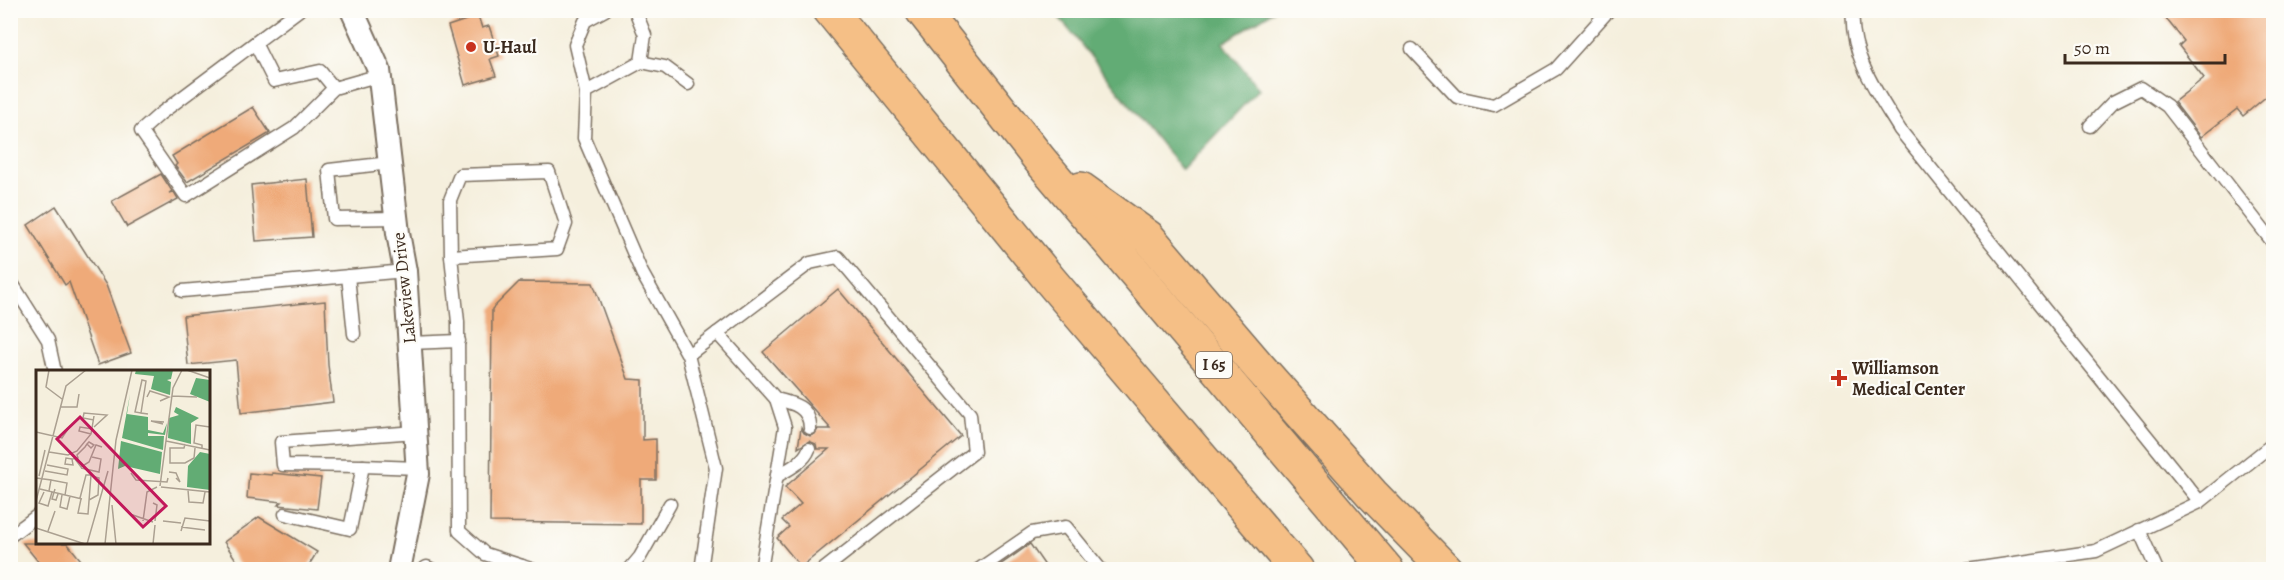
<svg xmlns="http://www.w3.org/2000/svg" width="2284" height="580" font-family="Alegreya,serif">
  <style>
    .forest { fill: #62ac74; stroke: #4e6b49; stroke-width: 1.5 }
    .building { fill: #efaa79 }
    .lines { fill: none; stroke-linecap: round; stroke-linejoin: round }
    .service-casing { stroke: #7c6f61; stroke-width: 15 }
    .minor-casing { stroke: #7c6f61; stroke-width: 26 }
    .motorway-casing { stroke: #7c6f61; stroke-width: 36 }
    .service { stroke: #fff; stroke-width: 12 }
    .minor { stroke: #fff; stroke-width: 22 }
    .motorway { stroke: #f5bf86; stroke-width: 33 }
    .poi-dot { fill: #c8321e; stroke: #fdfcf7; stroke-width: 2 }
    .labels { text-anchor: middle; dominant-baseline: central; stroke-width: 4.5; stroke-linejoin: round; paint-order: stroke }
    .shield { fill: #fdfcf7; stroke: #75695f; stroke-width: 1.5 }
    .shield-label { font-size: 16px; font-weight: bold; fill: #3b2a1e }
    .poi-label { font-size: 18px; font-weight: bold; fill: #3b2a1e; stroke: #fdfcf7; text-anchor: start }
    .street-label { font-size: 18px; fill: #3b2a1e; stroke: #fdfcf7 }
    .inset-road { fill: none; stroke: #aba091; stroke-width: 1.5 }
    .view { fill: #c2185b; fill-opacity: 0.15; stroke: #c2185b; stroke-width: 3 }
    .inset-edge { fill: none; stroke: #3b2a1e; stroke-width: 3 }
  </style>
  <rect width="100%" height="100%" fill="#fdfcf7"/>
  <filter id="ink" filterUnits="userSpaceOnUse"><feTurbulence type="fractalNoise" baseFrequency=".0167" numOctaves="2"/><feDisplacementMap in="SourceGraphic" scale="12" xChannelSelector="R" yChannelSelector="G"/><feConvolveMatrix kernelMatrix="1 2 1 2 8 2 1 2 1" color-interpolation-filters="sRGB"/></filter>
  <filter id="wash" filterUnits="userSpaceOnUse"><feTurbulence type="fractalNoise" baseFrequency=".008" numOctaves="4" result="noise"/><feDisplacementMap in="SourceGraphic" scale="24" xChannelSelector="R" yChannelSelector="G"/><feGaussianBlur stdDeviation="1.35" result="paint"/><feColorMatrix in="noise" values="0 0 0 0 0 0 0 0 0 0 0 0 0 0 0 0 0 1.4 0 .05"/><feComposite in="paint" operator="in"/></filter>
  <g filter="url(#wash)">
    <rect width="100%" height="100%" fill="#f5efdd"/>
    <!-- forest -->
    <path class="forest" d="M1054,11h219l-50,32 36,46 -77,81z"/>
    <g id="blocks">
      <!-- building -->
      <g class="building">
        <path d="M2159,10h115v80l-31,26 -6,-7 -36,28 -27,-35 30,-24 -25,-32 5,-5z"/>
        <path d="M478,16l4,12 7,-2 10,30 -9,3 6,17 -31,9 -17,-59z"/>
        <path d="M253,107l17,26 -83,49 -12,-16 2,-2 -5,-8z"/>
        <path d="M161,174l11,17 -3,2 5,-1 4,7 -51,28 -15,-26z"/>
        <path d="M307,179l5,58 -56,4 -5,-56z"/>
        <path d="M56,206l50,79 25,68 -33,12 -29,-83 -4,3 -37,-60z"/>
        <path d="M519,282l74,1 35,96 15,1v60l13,-1v41h-15v44l-151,-2 2,-213z"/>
        <path d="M838,289l123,147 -160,131 -24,-29 12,-11 -7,-7 19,-16 -16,-17 44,-38h-12l-1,-5 -7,-3 -11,7 3,-20 3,5 6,3 5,-2 3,-5h13l-68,-77z"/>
        <path d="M325,301l3,64 5,37 -92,11 -5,-53 -48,5 -5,-49z"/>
        <path d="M249,473l23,2v-2l49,5 -4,31 -39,-4 4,-3 -35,-4z"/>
        <path d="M259,517l58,35 -11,18h-63l-19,-28z"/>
        <path d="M23,543h44l22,27h-44z"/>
        <path d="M1030,544l18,26h-55z"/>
      </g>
    </g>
  </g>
  <g filter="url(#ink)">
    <use href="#blocks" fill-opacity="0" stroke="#7c6f61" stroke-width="1.5"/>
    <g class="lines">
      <defs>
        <g id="service">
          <path d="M299,10l-139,104 -19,17 45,65 108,-68 40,-40 46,-13"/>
          <path d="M635,10l10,25 -4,27"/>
          <path d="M1853,10c-4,45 25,84 47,120l300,372"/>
          <path d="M255,43l19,38 46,-10 14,17"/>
          <path d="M1412,49l45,48 37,8 62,-36 53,-59"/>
          <path d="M688,84l-23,-17 -24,-5 -55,30 -2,46 58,135 46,82 28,113 -15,102"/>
          <path d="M586,92l-11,-47 10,-24 20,-11"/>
          <path d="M2090,126l23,-24 28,-14 26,18 107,138"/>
          <path d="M390,163l-61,7 5,49 63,-1"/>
          <path d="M451,256l106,-7 9,-25 -17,-52 -89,3 -10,25 1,56 7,66 1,209 26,23 37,12 -3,4"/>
          <path d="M348,276l6,58"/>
          <path d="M10,280l38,60 7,32"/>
          <path d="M182,291l223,-20"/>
          <path d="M717,333l59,66 9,28 -24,143"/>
          <path d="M410,343l49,-2"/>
          <path d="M688,355l122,-92 28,-6 132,157 4,38 -151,118"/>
          <path d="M776,399c17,4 34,8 34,29"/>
          <path d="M363,466l-80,-1 -2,-23 135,-10"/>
          <path d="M777,476c12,-7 27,-14 32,-27"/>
          <path d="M285,514l65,15 13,-63 55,2"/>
          <path d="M2139,530l18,40"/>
          <path d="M10,536l28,-21"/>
          <path d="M522,566l12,4"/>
          <path d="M422,570l5,-3 6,3"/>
          <path d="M629,570l11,-13 30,-53"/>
          <path d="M978,570l54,-37 34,-6 35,43"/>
          <path d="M1967,570l129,-19 104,-49 74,-59"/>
        </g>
        <path id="minor" d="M352,10l27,60 19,163 7,38 13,203 -19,96"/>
        <g id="motorway">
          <path d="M830,10l220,270 247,290"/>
          <path d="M922,10l118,150 347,410"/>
          <path d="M1081,189l67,48 111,130 113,127 74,76"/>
        </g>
      </defs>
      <!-- service casing -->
      <use href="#service" class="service-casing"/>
      <!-- minor casing -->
      <use href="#minor" class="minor-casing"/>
      <!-- motorway casing -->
      <use href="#motorway" class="motorway-casing"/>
      <!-- service -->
      <use href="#service" class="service"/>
      <!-- minor -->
      <use href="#minor" class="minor"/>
      <!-- motorway -->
      <use href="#motorway" class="motorway"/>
    </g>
  </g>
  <!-- markers -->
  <g class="poi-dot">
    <circle cx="471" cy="47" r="6"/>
    <path d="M1836 369h6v6h6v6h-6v6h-6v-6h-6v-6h6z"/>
  </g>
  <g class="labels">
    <!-- shield labels -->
    <rect class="shield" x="1196" y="352" width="36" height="26" rx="4.5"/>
    <g class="shield-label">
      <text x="1214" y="365">I 65</text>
    </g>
    <!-- poi labels -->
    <g class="poi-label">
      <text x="483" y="47">U-Haul</text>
      <text x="1852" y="368">Williamson<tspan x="1852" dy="21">Medical Center</tspan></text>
    </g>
    <!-- street labels -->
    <g class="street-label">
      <text transform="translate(404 288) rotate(-96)">Lakeview Drive</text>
    </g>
  </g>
  <!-- overview -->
  <g transform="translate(36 370)">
    <rect width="174" height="174" fill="#f5efdd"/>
    <path d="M100,0h37l-2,9 -4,1 4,2 -1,13 -19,-6 3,-13 -19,-2zM160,8l14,2v22l-20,-8zM94,24l-3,20 21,3v13l15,3 4,-10 -2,12 -17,-2v3h16l-1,14 -41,-12zM140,37l23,11 -8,5v21l-23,-6 1,-20 10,-3 -5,-3zM85,71l41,11 -2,22 -35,-8 -7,3zM164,82l10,2v36l-23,-3 1,-21z" fill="#62ac74"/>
    <path class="inset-road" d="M13,0l-3,17 16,12M151,0l23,8M136,26l25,1M111,27l3,-6 19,6 -9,4M24,37h17l2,-13M105,43l-6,-1 7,-32 4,1 -5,32 7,1M58,50l-11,-2 1,-5 23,2 -13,12M127,54l-12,-3 13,1M0,62l26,6 8,-12M55,64l-12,-3 1,-4 13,2M130,71l44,9M149,74l-1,4h-14v15h15l9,-5 1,-10M166,79v-4l-8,-2 2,-18 14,2M13,82l19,3 9,-4 14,-17 3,-18M36,89l-6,-1 -1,6 8,1 -1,-6 6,-1 -1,-3 8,-8 2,-3 2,-2 5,3 -3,3 -4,-4M39,89l6,8 8,-5 7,-17 6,2M45,98l18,4 2,-13 -9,-2M9,101l22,4 1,-6 -21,-4M133,102l7,1 4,9 -4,-4M95,103l5,7 31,2 1,-4M3,106l6,-26M0,108l15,2 -2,11M15,110l16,3 -2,12M124,116l13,-98 9,-18M125,117l49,5M4,119l42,10M19,119l-3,10 4,1 2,-6M152,120l1,12 14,1 2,-11M8,122l-5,11 9,3 4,-14M26,125l-2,12 7,2 3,-13M44,128l6,-23h5l-3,39 -10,-1 3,-14M53,130l9,-5 1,-17 -7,-2M0,131l30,-115 20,-16M117,133l4,2 -2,16M76,135l4,39M94,144l23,8M107,151l4,-29 10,-5M127,151l18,2M145,157l24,3M0,158l49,16M12,161l7,-20M145,161l4,-13 25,3M51,174l21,-73M69,174l11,-104 16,-70M117,174l2,-19"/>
    <path class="view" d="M44,47l86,89 -23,21 -86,-88z"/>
    <rect width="174" height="174" class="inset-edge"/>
  </g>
  <!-- margin -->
  <rect width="2284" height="580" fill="none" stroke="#fdfcf7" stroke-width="36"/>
  <!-- scale -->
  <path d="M2065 54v9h160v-9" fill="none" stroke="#3b2a1e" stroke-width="3"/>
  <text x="2074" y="54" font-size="18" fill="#3b2a1e" stroke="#fdfcf7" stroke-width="4.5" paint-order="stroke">50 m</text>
</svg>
